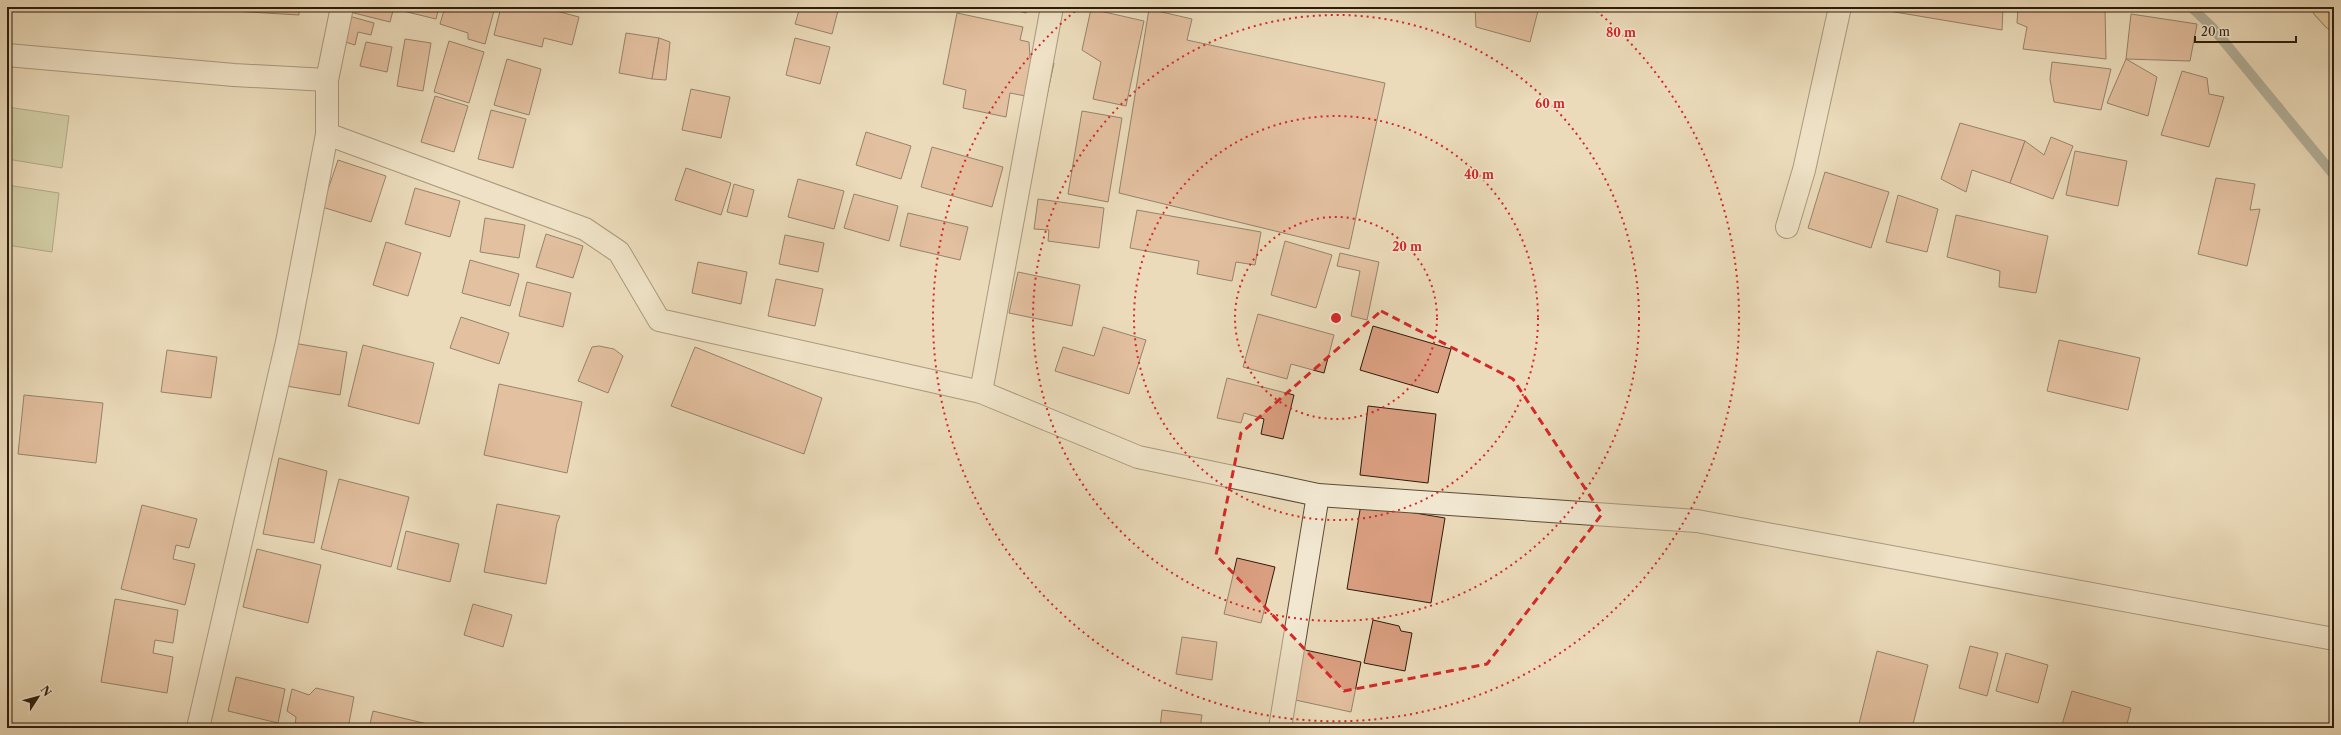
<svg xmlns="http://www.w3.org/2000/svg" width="2341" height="735" font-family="'Libre Caslon Text',serif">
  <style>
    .green { fill: #b6c090; stroke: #726e4e }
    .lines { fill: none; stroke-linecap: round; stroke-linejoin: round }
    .stream { stroke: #6e7a72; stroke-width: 10 }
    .building { fill: #da9f81; stroke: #2d1b0b }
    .minor-casing { stroke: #5c4b37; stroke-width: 24 }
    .major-casing { stroke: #2d1b0b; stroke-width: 24 }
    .minor { stroke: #f2e8d2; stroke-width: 22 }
    .major { stroke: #e6be7d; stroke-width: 22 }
    .marked { fill: none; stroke: #d62828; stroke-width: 3; stroke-dasharray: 8 5; stroke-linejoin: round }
    .ring { fill: none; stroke: #d62828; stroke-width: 2; stroke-dasharray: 2 4 }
    .centre { fill: #d62828; stroke: #f2e8d2; stroke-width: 2 }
    .ring-label { font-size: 12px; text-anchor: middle; font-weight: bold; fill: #d62828; stroke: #f2e8d2; stroke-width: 3; stroke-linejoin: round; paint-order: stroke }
  </style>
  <rect width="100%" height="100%" fill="#ebdbba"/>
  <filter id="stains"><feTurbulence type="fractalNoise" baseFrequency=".005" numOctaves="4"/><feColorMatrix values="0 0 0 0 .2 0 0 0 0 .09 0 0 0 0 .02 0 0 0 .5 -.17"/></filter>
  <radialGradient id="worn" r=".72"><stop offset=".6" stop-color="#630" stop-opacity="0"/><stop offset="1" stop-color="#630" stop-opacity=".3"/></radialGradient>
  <!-- green -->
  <g class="green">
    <path d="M7,107l62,9 -7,52 -55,-9z"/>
    <path d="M7,185l52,8 -7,59 -45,-7z"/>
  </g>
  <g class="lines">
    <!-- stream -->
    <path class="stream" d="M2191,7l21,20 122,148"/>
  </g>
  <!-- building -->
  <g class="building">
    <path d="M56,7h113v3z"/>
    <path d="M233,7h66v8l-67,-4z"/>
    <path d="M347,7h47l-4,15 -44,-11z"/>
    <path d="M400,7h39l-3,12 -37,-9z"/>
    <path d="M445,7h50l-10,37 -17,-5v-6l-28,-9z"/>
    <path d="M501,7h40l38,10 -7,28 -28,-7 -2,9 -48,-12z"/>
    <path d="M800,7h39l-7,27 -37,-10z"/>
    <path d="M1003,7h25l-2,6z"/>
    <path d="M1475,7h64l-9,35 -54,-15z"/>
    <path d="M2003,7l-1,23 -131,-22v-1z"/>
    <path d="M2018,7l87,1 1,51 -83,-10 4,-22 -10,-4z"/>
    <path d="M1091,9l53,12 -18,85 -33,-7 8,-37 -19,-12z"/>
    <path d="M1149,9l43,10 -5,21 198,43 -36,166 -230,-56z"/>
    <path d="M957,13l66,14 -3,13 9,2 1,16 24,5 -8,37 -36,-7 -4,24 -43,-9 3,-18 -23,-6z"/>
    <path d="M2131,14l66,10 -7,37 -64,-2z"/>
    <path d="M345,15l29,8 -3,12 -13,-3 -3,13 -16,-5z"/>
    <path d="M626,33l33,5 -7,41 -33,-6z"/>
    <path d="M659,38l11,4 -4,38 -14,-1z"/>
    <path d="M795,38l35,9 -10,37 -34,-9z"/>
    <path d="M405,39l26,4 -8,48 -26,-5z"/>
    <path d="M449,41l35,11 -15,51 -35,-11z"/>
    <path d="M366,42l26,5 -5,25 -27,-6z"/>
    <path d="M507,59l34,10 -12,46 -35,-10z"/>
    <path d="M2126,59l31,18 -9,39 -41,-13z"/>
    <path d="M2052,62l59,7 -10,41 -47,-8 -4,-23z"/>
    <path d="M2182,71l25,7 2,16 15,3 -15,50 -48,-12z"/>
    <path d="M691,89l39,8 -9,41 -39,-8z"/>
    <path d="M435,96l33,10 -14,46 -33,-10z"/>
    <path d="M491,110l35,9 -13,49 -35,-9z"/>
    <path d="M1082,111l40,7 -14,84 -40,-8z"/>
    <path d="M1960,123l65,18 -15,42 -38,-13 -6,22 -25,-13z"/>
    <path d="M866,132l45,14 -10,33 -45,-14z"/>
    <path d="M2051,137l22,9 -20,53 -43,-16 15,-42 19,14z"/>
    <path d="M932,147l71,20 -11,40 -71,-20z"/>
    <path d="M2075,151l52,10 -9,45 -52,-11z"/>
    <path d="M338,160l48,16 -15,46 -49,-15z"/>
    <path d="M686,168l45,15 -10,32 -46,-15z"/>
    <path d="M1825,172l64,20 -18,56 -63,-20z"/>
    <path d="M2216,178l39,6 -5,26 10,-1 -13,57 -49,-12z"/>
    <path d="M798,179l46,12 -10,38 -46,-12z"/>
    <path d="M734,184l20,6 -7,27 -20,-5z"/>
    <path d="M415,188l45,13 -10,36 -45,-13z"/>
    <path d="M854,194l44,12 -9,35 -45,-13z"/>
    <path d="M1898,195l40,14 -11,43 -41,-10z"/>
    <path d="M1038,199l66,9 -5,40 -51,-7 1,-11 -15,-1z"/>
    <path d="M1137,210l124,22 -6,33 -19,-3 -4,19 -35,-7 2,-13 -69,-13z"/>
    <path d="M908,213l60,14 -8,33 -60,-14z"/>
    <path d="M1956,215l92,21 -12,57 -37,-6 1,-16 -53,-14z"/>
    <path d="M485,218l40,7 -6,33 -39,-6z"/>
    <path d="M546,234l37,12 -10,32 -37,-11z"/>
    <path d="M785,235l39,8 -6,29 -39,-8z"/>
    <path d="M1285,241l47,14 -16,53 -45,-13z"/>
    <path d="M386,242l35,11 -13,43 -35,-11z"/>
    <path d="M1340,253l39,9 -12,58 -16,-4 9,-45 -23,-5z"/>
    <path d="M470,260l49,14 -9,32 -48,-13z"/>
    <path d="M698,262l49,10 -6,32 -49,-11z"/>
    <path d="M1018,272l62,13 -8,41 -63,-13z"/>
    <path d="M776,279l47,10 -8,37 -47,-10z"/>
    <path d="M527,282l44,11 -8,34 -44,-11z"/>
    <path d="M1258,314l76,21 -10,38 -33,-9 -4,15 -44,-12z"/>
    <path d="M461,317l48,16 -10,31 -49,-16z"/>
    <path d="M1373,326l78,23 -13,44 -78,-23z"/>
    <path d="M1103,327l43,13 -17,54 -74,-23 8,-24 31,9z"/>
    <path d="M2059,340l81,18 -12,52 -81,-19z"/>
    <path d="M287,342l60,10 -7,43 -60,-10z"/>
    <path d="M363,345l71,18 -15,61 -71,-18z"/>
    <path d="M599,346l15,3 9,7 -15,37 -30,-12 14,-34z"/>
    <path d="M695,347l127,51 -18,56 -133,-48z"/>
    <path d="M167,350l50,7 -6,41 -50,-6z"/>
    <path d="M1227,378l67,17 -11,44 -22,-5 3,-15 -20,-6 -3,10 -24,-5z"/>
    <path d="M499,384l83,18 -15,71 -83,-18z"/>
    <path d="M24,395l79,8 -7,60 -78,-9z"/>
    <path d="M1368,406l68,8 -8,69 -68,-8z"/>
    <path d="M279,458l48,13 -13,72 -51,-9z"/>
    <path d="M339,479l70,18 -18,70 -70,-18z"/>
    <path d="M497,504l63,12 -3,7 -11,61 -62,-12z"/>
    <path d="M1361,504l84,14 -14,85 -84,-14z"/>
    <path d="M142,505l55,14 -8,29 -13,-3 -3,14 22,5 -10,41 -64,-16z"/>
    <path d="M406,531l53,13 -9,38 -53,-13z"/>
    <path d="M257,549l64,16 -13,58 -65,-16z"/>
    <path d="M1237,558l38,9 -14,56 -37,-9z"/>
    <path d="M115,599l63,11 -5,33 -18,-3 -2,13 20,4 -6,36 -66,-11z"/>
    <path d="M473,604l39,11 -9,32 -39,-12z"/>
    <path d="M1373,620l26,6 2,5 11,2 -7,38 -41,-8z"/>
    <path d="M1182,637l35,5 -5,38 -36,-6z"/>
    <path d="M1970,646l28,7 -11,43 -28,-8z"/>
    <path d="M1296,648l65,14 -10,50 -65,-14z"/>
    <path d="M1877,651l51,14 -16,63h-54z"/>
    <path d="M2006,653l42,12 -10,38 -42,-12z"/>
    <path d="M236,677l49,12 -7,34 -50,-12z"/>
    <path d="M316,688l38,9 -6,31h-53l1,-11 -9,-6 5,-22 17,6z"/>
    <path d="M2072,691l59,17 -5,20h-65z"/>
    <path d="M1162,710l40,5 -2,13h-40z"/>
    <path d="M373,711l67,16 -71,1z"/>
  </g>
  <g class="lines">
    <defs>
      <g id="minor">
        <path d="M7,55l227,20 93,5"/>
        <path d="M327,134l258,95 34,23 40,68 322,72 157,65 180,38 379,26 637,118"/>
        <path d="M1787,227l17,-57 36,-163"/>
        <path d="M981,392l71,-385"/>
        <path d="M198,728l89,-386 40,-208v-54l15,-73"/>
        <path d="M1280,728l38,-233"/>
      </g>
      <path id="major" d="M2323,7l11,12"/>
    </defs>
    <!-- minor casing -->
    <use href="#minor" class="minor-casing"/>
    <!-- major casing -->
    <use href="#major" class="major-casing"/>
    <!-- minor -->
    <use href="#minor" class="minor"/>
    <!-- major -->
    <use href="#major" class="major"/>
  </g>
  <!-- marked area -->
  <path d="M0 0H2341V735H0ZM1381,311l132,68 89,135 -115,150 -143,27 -128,-136 25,-122z" fill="#ebdbba" fill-opacity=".55" fill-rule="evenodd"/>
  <path class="marked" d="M1381,311l132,68 89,135 -115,150 -143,27 -128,-136 25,-122z"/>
  <!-- distance rings -->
  <g class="ring">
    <circle cx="1336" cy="318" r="101"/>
    <circle cx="1336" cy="318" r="202"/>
    <circle cx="1336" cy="318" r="303"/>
    <path d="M1592 7A403 403 0 1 1 1080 7"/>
  </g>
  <circle cx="1336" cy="318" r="6" class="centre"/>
  <g class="ring-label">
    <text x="1621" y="37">80 m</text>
    <text x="1550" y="108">60 m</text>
    <text x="1479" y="179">40 m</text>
    <text x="1407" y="251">20 m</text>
  </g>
  <!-- margin -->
  <rect width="2341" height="735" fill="none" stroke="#ebdbba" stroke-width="24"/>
  <rect x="8" y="8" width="2325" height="719" fill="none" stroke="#2d1b0b" stroke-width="2"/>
  <rect x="12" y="12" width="2317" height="711" fill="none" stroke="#2d1b0b"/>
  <!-- north arrow -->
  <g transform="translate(38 697) rotate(54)" stroke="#f2e8d2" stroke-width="3" paint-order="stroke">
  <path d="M0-3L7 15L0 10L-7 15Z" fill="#2d1b0b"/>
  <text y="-6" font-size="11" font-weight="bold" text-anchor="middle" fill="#2d1b0b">N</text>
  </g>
  <!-- scale -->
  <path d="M2195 36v6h101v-6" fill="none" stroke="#2d1b0b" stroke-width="2"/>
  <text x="2201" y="36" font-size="12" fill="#2d1b0b" stroke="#f2e8d2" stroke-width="3" paint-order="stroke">20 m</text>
  <rect width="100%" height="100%" filter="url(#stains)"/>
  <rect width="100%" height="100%" fill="url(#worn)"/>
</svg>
